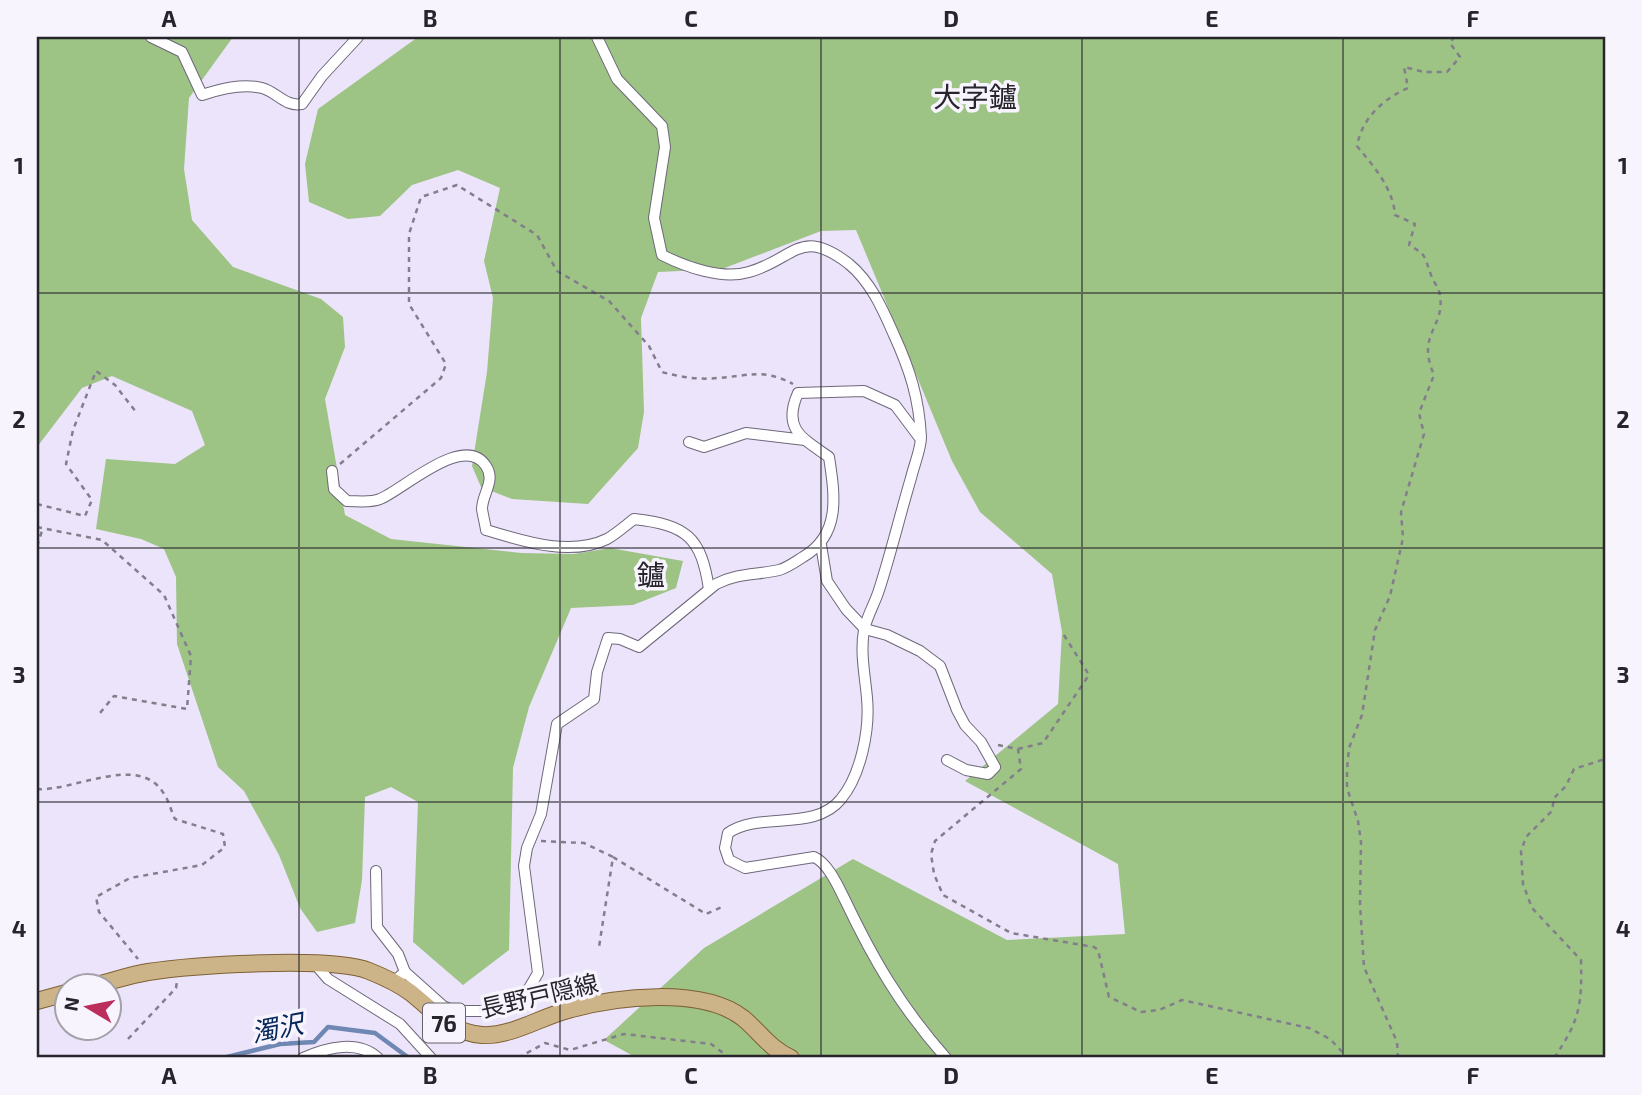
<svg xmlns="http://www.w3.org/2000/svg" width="1642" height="1095" font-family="'Exo 2','Noto Sans JP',sans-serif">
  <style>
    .forest { fill: #9dc385 }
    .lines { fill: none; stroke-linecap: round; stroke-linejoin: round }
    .stream { stroke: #6e88b3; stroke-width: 4.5 }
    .street-casing { stroke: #6e677a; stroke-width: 12 }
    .primary-casing { stroke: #7d6034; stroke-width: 18 }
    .path { stroke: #837e8c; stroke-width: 2.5; stroke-dasharray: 5 5; stroke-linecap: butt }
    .street { stroke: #fff; stroke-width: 10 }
    .primary { stroke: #cdb388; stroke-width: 16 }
    .grid { fill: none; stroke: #27242c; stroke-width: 2; stroke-opacity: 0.55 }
    .labels { text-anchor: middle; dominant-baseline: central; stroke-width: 7; stroke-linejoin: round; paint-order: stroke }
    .shield { fill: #f7f4fd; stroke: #65626b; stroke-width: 2 }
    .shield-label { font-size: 23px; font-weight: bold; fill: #27242c }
    .street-label { font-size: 24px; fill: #27242c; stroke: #f7f4fd }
    .water-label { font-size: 26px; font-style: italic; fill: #042659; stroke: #f7f4fd }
    .quarter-label { font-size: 28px; fill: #27242c; stroke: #f7f4fd }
    .neatline { fill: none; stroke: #27242c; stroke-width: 2.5 }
    .grid-label { font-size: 23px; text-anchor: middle; font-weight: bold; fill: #27242c }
  </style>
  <rect width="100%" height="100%" fill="#ece4fa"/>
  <!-- forest -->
  <g class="forest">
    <path d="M37,37h196l-44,61 -5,71 8,51 41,47 88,32 22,18 2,30 -20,52 20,116 46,24 130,14 53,1 36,-6 73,13 -7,27 -43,17 -62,3 -42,99 -16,61 -4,182 -46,35 -50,-43 5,-140 -27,-15 -26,10 -3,83 -7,43 -38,9 -17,-24 -21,-53 -35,-64 -26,-24 -41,-123 -1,-67 -12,-28 -23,-10 -45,-10 10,-70 69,5 30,-19 -13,-34 -80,-35 -30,12 -45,59z"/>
    <path d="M418,37h1187v1021h-968l-33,-18 100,-92 149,-89 154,81 118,-6 -7,-70 -153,-83 93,-77 4,-72 -10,-58 -72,-62 -28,-51 -96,-231 -35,1 -99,38 -64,3 -17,46 3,94 -6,36 -50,56 -76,-5 -31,-12 -9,-21 15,-94 6,-74 -9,-37 16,-73 -42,-18 -46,15 -32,31 -32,3 -39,-17 -4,-38 13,-55z"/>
  </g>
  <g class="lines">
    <!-- stream -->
    <path class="stream" d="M223,1058l57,-14 34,-2 14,-15 47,6 34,25"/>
    <defs>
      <g id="street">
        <path d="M151,37l31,15 20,43c18,-6 40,-12 60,-7 15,4 23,19 40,16l20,-28 36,-39"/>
        <path d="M597,37l20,42 45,47 3,21 -11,71 8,37c24,12 60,25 87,17 46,-13 51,-46 100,-8 22,18 34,46 45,71 16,35 25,63 27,102 0,12 -7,28 -10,41 -11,37 -20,75 -32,112 -4,13 -12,26 -15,40 -4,23 1,45 3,68 3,31 -6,77 -26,101 -26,33 -81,12 -113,34l-3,15 4,12 16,8 69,-11c14,6 24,29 31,43 29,61 56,107 101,158"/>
        <path d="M689,442l15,5 42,-14 59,7"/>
        <path d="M332,471l2,18 13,12c11,0 24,2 33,-2 23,-9 84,-67 106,-33 10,15 -4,28 -4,43 1,7 3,14 4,21 37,11 84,27 121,9 9,-5 18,-13 27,-20 53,6 67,18 75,70"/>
        <path d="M821,545l6,36 19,28 19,20 22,6 33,16 20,15 17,44 8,15 16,17 14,25 -7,7 -22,-4 -19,-10"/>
        <path d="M376,871l1,56 21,27 7,18"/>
        <path d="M315,964l13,15 72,45 31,34"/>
        <path d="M393,982l12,-10 38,34 12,5h29l15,-10 29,-11 10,-17 -14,-107 3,-18 14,-34 16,-90 37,-25 3,-27 11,-34 12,1 19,8 77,-63c21,-11 41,-9 63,-14 8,-2 16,-8 24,-13 38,-22 32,-61 26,-100 -27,-19 -47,-28 -31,-64l66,-2 31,14 24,32"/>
        <path d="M303,1058c22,-10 54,-19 75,0"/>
      </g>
      <g id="primary">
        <path d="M92,986c18,-4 37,-11 56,-14 43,-7 184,-16 221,-1 15,6 30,13 42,22 24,19 38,39 71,42 28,2 59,-18 86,-25 47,-13 133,-24 175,8 17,14 27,31 48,40"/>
        <path d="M37,1001l29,-8"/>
      </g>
    </defs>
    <!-- street casing -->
    <use href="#street" class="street-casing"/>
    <!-- primary casing -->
    <use href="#primary" class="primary-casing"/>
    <!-- path -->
    <g class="path">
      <path d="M340,464l101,-86 5,-14 -37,-60v-70l12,-37 36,-12 80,50 20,36 52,30 40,45 13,26c18,5 36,8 55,6 32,-2 46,-10 76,6"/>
      <path d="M37,504l48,12 7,-16 -26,-36 7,-34 23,-59 19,14 21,27"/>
      <path d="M37,527l65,13 62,55 27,61 -4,53 -73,-13 -14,17"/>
      <path d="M37,546l5,-15"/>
      <path d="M998,745l20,4 3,20 -86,72 -4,13 3,20 9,21 68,38 83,14 4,3 11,47 32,15 18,-2 23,-10 127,28 21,11 18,19"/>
      <path d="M1018,749l25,-6 46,-68 -27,-43"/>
      <path d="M37,789c36,3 103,-37 127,5 5,7 7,17 11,25l48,15 2,13 -23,18 -72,13 -34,19 3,15 39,47"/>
      <path d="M541,841l43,2 29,14 -14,90"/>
      <path d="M613,857l93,57 18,-8"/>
      <path d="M128,1039l48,-51 1,-7"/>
      <path d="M518,1058l27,-15 25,7 54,-16 87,10 19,14"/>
      <path d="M1398,1058l-1,-16 -33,-75 -4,-63 1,-62 -3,-21 -11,-33v-18l2,-22 13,-33 13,-85 15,-34 13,-58 -2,-26 23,-78 -5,-21 15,-38c-18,-42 11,-46 6,-80 -1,-7 -7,-14 -9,-20 -7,-19 -4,-20 -22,-30l6,-21 -20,-9c-2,-27 -21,-48 -38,-69 5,-28 26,-47 51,-58l-4,-21 20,5h23l13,-15 -10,-14 4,-6"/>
      <path d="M1554,1058c26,-38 28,-53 27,-98l-49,-52 -9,-24 -2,-33 5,-14 26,-26 2,-13 12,-12 8,-17 31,-10"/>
    </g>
    <!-- street -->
    <use href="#street" class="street"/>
    <!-- primary -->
    <use href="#primary" class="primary"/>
  </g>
  <!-- grid -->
  <path class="grid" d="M299,37v1021M560,37v1021M821,37v1021M1082,37v1021M1343,37v1021M37,293h1568M37,548h1568M37,802h1568"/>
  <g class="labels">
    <!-- shield labels -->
    <rect class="shield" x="423" y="1003.5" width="42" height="39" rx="5"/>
    <g class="shield-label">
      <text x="444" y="1023">76</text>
    </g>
    <!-- street labels -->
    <g class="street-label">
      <text transform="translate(539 995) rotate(-13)">長野戸隠線</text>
    </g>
    <!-- water labels -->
    <g class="water-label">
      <text transform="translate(277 1027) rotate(-11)">濁沢</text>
    </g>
    <!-- quarter labels -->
    <g class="quarter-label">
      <text x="975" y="96">大字鑪</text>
      <text x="651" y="574">鑪</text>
    </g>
  </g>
  <!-- border -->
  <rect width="1642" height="1095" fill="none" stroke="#f7f4fd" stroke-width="77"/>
  <!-- north arrow -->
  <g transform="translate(88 1007) rotate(280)"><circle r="33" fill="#f7f4fd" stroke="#a4a1a9" stroke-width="2"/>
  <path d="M0-5L12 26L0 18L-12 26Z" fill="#bb2d5d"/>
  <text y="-10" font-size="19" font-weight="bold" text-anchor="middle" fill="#27242c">N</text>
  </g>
  <rect x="38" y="38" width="1566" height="1018" class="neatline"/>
  <g class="grid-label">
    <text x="169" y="27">A</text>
    <text x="430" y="27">B</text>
    <text x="691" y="27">C</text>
    <text x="951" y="27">D</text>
    <text x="1212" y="27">E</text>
    <text x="1473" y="27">F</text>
    <text x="19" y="174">1</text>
    <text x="1623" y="174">1</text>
    <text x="19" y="428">2</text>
    <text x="1623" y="428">2</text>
    <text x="19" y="683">3</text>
    <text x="1623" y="683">3</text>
    <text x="19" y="937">4</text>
    <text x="1623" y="937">4</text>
    <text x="169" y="1084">A</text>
    <text x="430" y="1084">B</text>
    <text x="691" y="1084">C</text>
    <text x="951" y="1084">D</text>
    <text x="1212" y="1084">E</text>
    <text x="1473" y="1084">F</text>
  </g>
</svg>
